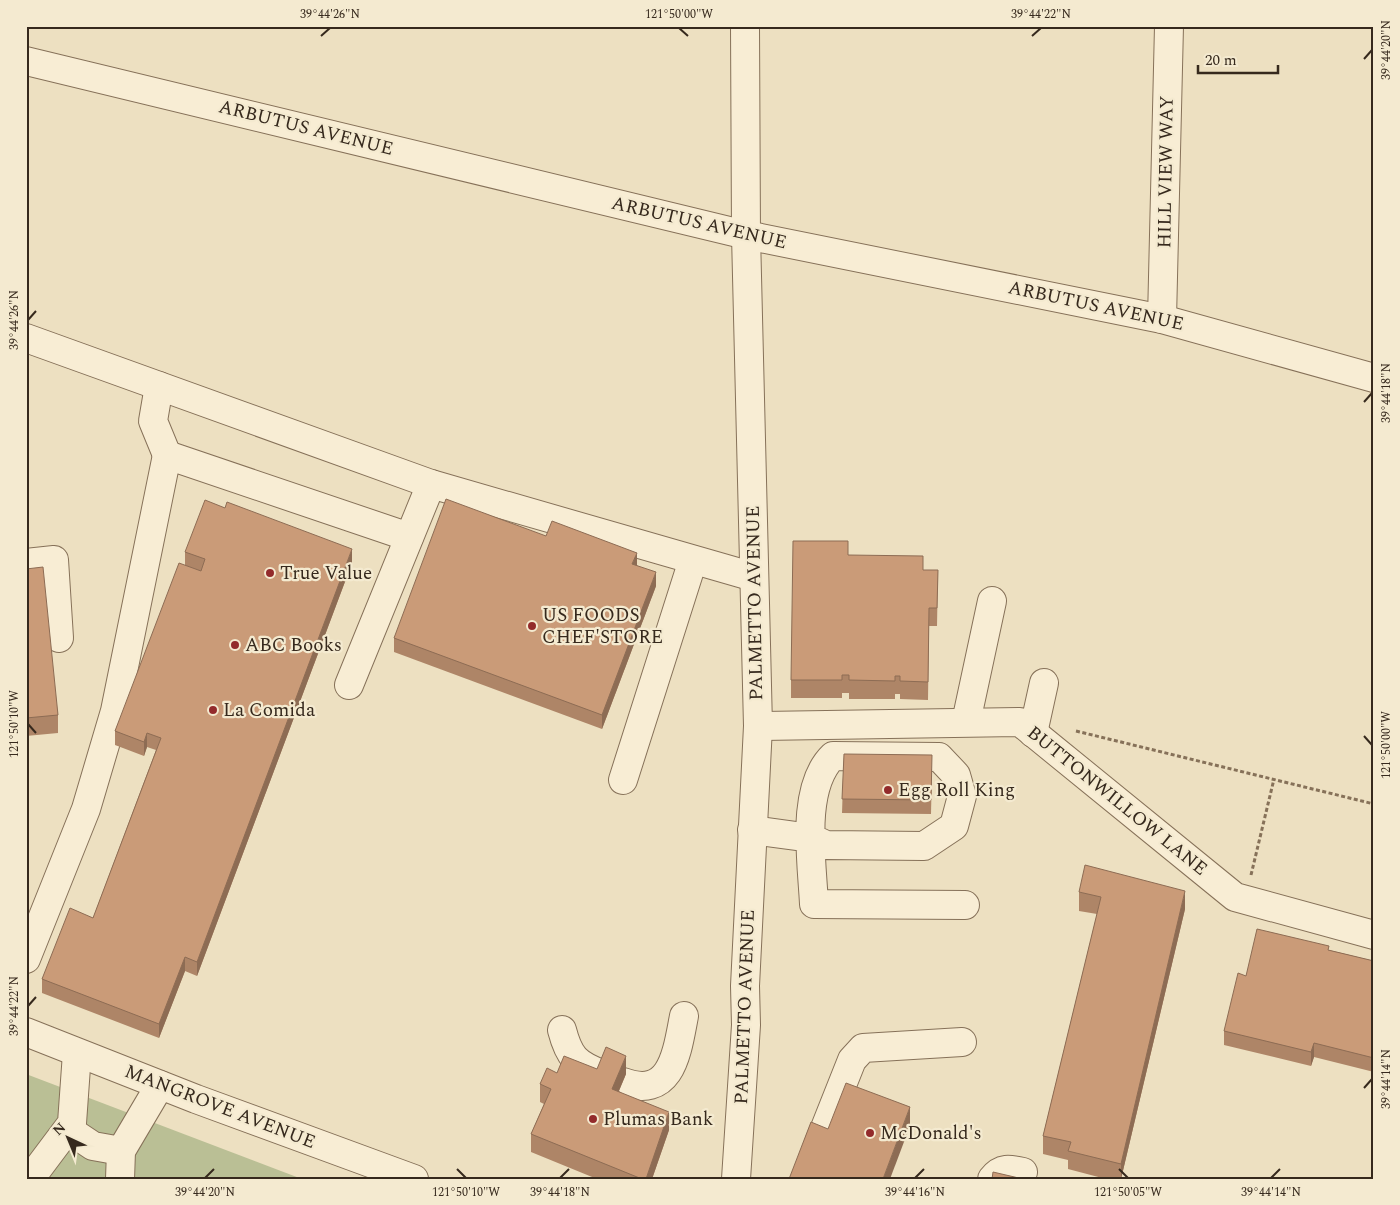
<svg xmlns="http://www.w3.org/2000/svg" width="1400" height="1205" font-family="Spectral,serif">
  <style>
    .cemetery { fill: #babf95 }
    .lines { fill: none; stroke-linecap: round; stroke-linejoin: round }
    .minor-casing { stroke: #867159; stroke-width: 30 }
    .path { stroke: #867159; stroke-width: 3; stroke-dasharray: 4 2.5; stroke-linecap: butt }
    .minor { stroke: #f8edd4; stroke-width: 28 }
    .wall { fill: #ae8567 }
    .shaded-wall { fill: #8d6c54 }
    .building { fill: #ca9b78; stroke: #8d6c54 }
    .ticks { fill: none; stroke: #36291d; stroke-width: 2 }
    .poi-dot { fill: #932b2b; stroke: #f4ead0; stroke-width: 2 }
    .labels { text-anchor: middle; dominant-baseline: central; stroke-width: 4.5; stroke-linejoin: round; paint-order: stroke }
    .street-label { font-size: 19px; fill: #36291d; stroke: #f4ead0 }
    .poi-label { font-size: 19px; fill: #36291d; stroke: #f4ead0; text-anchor: start }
    .neatline { fill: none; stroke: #36291d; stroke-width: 2 }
    .ticks-label { font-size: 12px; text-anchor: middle; fill: #36291d }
  </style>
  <rect width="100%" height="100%" fill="#ede0c1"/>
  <!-- cemetery -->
  <path class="cemetery" d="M26,1074l276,105h-276z"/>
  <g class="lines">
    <defs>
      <g id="minor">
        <path d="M26,61l720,174 416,84 212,59"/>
        <path d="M1162,319l7,-293"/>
        <path d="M26,338l405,146 323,93"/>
        <path d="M159,386l-6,35 14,34"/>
        <path d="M26,563l28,-3 5,78"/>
        <path d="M349,685l82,-201"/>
        <path d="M966,722l26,-121"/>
        <path d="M758,726l262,-4 215,175 139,38"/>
        <path d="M1033,733l11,-50"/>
        <path d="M623,780l70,-220"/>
        <path d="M752,830l59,8 15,7 98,1 30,-20 8,-30 -6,-21 -17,-18 -106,-1c-33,32 -21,105 -19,148l151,1"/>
        <path d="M26,959l60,-150 29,-98 52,-256 242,82"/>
        <path d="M562,1030c7,27 14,34 40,44"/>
        <path d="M26,1032l170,67 218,80"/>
        <path d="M623,1082c49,18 54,-30 61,-66"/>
        <path d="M69,1130l24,16 28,5"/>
        <path d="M819,1143l33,-83 11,-12 99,-6"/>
        <path d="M30,1179l42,-56 5,-70"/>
        <path d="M120,1179l1,-28 39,-66"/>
        <path d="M736,1179l10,-154 -1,-39 13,-260 -12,-491 -1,-209"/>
        <path d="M992,1179c9,-12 18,-10 31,-7"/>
      </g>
    </defs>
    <!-- minor casing -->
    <use href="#minor" class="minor-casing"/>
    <!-- path -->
    <g class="path">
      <path d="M1076,731l298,73"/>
      <path d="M1251,875l23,-96"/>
    </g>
    <!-- minor -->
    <use href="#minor" class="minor"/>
  </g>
  <!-- wall -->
  <g class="wall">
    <path d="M546,536l91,29 19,21 -54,143 -208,-77v-14z"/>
    <path d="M185,552l167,11 -155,413 -12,-5 -26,67 -117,-45v-14l51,-61 63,-168 -9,-3 -3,9 -29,-11v-14l70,-166z"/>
    <path d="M848,555l75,15h15l-1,56h-8l-1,74 -28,-1v-5h-5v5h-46v-6h-7v5h-51v-18z"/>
    <path d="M26,569l32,146v18l-32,3z"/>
    <path d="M844,754l88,15 -1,45 -89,-1z"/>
    <path d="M1079,892l106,17 -64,270h-15l-38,-10v-9l-25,-6v-18l54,-222 -18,-3z"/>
    <path d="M1329,950l45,11v111l-60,-15 -3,9 -87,-21v-14l22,-55z"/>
    <path d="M597,1069l29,5 -7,17 50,39 -17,49h-55l-66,-27v-18l13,-30 -4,-2v-18l17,-11z"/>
  </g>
  <!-- shaded-wall -->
  <g class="shaded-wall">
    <path d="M352,549v14l-155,413v-14z"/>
    <path d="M637,553v14l-5,-3z"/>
    <path d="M656,572v14l-54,143v-14z"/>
    <path d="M147,733v14l-3,9v-14z"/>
    <path d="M1185,891v18l-64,270v-15z"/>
    <path d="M185,957v14l-26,67v-14z"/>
    <path d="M1314,1043v14l-3,9v-14z"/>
    <path d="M626,1056v18l-14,33v-18z"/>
    <path d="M910,1107v19l-20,53h-7z"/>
    <path d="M669,1112v18l-17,49h-6z"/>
  </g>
  <!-- building -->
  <g class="building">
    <path d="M446,499l100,37 6,-15 85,32 -5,11 24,8 -54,143 -208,-77z"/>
    <path d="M205,500l20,8 2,-6 125,47 -155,413 -12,-5 -26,67 -117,-45 28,-71 23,10 68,-180 -14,-5 -3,9 -29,-11 64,-168 22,8 4,-12 -20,-7z"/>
    <path d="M793,541h55v14l75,1v14h15l-1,38h-8l-1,74 -28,-1v-5h-5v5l-46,-1v-5h-7v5h-51z"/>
    <path d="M43,567l15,148 -32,3v-149z"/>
    <path d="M844,754l88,1 -1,45 -89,-1z"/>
    <path d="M1085,865l100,26 -64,273 -53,-13 3,-9 -28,-6 58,-239 -22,-5z"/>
    <path d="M1257,929l72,17 -1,4 46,11v97l-60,-15 -3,9 -87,-21 14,-58 8,3z"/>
    <path d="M606,1047l20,9 -14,33 57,23 -23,67h-4l-111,-45 20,-45 -11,-5 7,-16 10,5 7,-17 33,13z"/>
    <path d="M846,1083l64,24 -27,72h-94l22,-57 17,7z"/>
    <path d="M993,1172l30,7h-31z"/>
  </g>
  <!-- ticks -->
  <path class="ticks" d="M679,28l9,8M321,36l9,-8M1032,36l9,-8M1364,59l8,-9M28,320l8,-9M1364,402l8,-9M28,724l8,9M1364,736l8,9M28,1006l8,-9M1364,1088l8,-9M457,1169l9,9M1119,1169l9,9M205,1178l9,-9M560,1178l9,-9M915,1178l9,-9M1271,1178l9,-9"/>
  <!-- markers -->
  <g class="poi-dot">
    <circle cx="270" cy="573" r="5"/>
    <circle cx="532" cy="626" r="5"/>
    <circle cx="235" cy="645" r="5"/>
    <circle cx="213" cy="710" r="5"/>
    <circle cx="888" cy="790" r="5"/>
    <circle cx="593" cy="1119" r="5"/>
    <circle cx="870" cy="1133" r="5"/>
  </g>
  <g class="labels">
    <!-- street labels -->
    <g class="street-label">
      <text transform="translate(306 128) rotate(14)">ARBUTUS AVENUE</text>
      <text transform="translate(1166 172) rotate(-89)">HILL VIEW WAY</text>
      <text transform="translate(699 223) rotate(13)">ARBUTUS AVENUE</text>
      <text transform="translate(1096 306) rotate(12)">ARBUTUS AVENUE</text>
      <text transform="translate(755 603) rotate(-91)">PALMETTO AVENUE</text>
      <text transform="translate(1117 801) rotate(39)">BUTTONWILLOW LANE</text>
      <text transform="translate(745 1007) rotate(-88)">PALMETTO AVENUE</text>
      <text transform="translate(220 1107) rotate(21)">MANGROVE AVENUE</text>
    </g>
    <!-- poi labels -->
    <g class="poi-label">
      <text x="280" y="573">True Value</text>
      <text x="542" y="615">US FOODS<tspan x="542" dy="22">CHEF'STORE</tspan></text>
      <text x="245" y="645">ABC Books</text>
      <text x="223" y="710">La Comida</text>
      <text x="898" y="790">Egg Roll King</text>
      <text x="603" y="1119">Plumas Bank</text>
      <text x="880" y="1133">McDonald's</text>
    </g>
  </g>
  <!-- border -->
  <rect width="1400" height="1205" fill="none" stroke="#f4ead0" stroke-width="55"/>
  <!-- north arrow -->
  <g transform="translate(68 1138) rotate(316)" stroke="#f4ead0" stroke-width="4" paint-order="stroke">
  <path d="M0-4L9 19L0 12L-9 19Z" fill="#36291d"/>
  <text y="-8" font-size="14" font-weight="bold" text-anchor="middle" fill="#36291d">N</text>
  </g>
  <!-- scale -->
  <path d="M1198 65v8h80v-8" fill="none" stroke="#36291d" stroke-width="2.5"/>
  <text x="1205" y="65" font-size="15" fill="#36291d" stroke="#f4ead0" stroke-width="4" paint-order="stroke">20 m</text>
  <rect x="28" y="28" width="1344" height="1150" class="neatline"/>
  <g class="ticks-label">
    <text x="330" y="18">39°44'26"N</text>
    <text x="679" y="18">121°50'00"W</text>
    <text x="1041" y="18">39°44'22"N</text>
    <text transform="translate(1386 50) rotate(-90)" y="4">39°44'20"N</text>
    <text transform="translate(14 320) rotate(-90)" y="4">39°44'26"N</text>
    <text transform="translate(1386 393) rotate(-90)" y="4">39°44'18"N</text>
    <text transform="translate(14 724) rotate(-90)" y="4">121°50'10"W</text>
    <text transform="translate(1386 745) rotate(-90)" y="4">121°50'00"W</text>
    <text transform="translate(14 1006) rotate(-90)" y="4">39°44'22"N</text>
    <text transform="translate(1386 1079) rotate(-90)" y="4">39°44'14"N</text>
    <text x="205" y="1196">39°44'20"N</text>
    <text x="466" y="1196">121°50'10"W</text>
    <text x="560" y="1196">39°44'18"N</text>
    <text x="915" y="1196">39°44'16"N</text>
    <text x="1128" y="1196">121°50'05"W</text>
    <text x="1271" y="1196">39°44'14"N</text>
  </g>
</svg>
